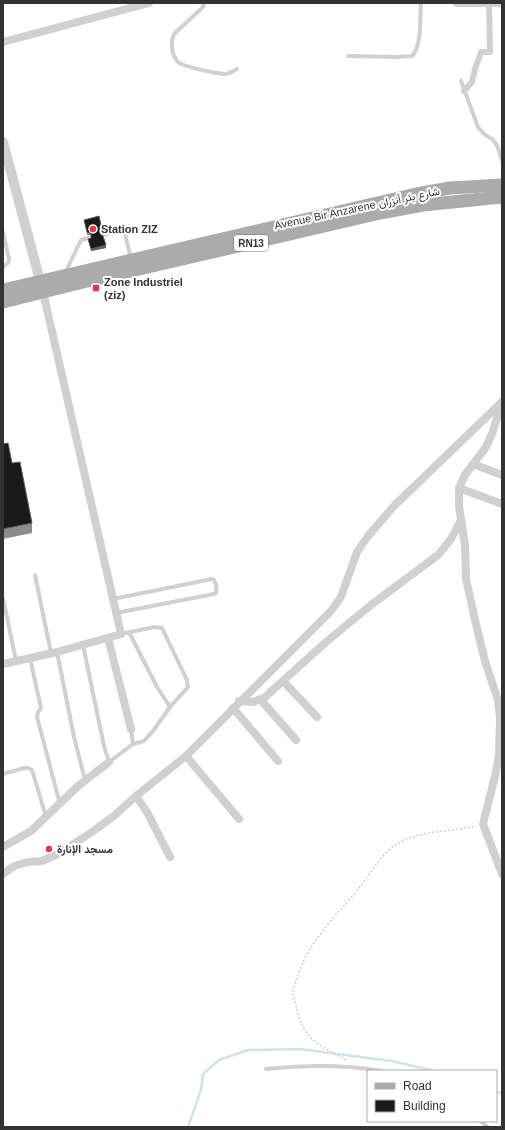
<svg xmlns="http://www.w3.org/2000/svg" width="505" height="1130" font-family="Helvetica,Vazirmatn,sans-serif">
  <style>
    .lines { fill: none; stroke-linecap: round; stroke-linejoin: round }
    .stream { stroke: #cfe2ee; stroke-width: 2.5 }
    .path { stroke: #cdcdcd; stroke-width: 1.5; stroke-dasharray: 2 2; stroke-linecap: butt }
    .service { stroke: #d0d0d0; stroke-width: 4 }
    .pedestrian { stroke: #d0d0d0; stroke-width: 6 }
    .minor { stroke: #d0d0d0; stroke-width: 8 }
    .tertiary { stroke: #d0d0d0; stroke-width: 10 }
    .primary { stroke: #ababab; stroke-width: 13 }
    .wall { fill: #8c8c8c }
    .shaded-wall { fill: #5f5f5f }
    .building { fill: #1a1a1a; stroke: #5f5f5f }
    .poi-dot { fill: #e63946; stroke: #fff; stroke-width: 1.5 }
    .labels { text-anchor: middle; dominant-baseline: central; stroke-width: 4; stroke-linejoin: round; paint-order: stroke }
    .shield { fill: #fff; stroke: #707070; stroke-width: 1 }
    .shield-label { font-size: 10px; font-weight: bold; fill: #333 }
    .street-label { font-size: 11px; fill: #333; stroke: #fff }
    .poi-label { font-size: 11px; font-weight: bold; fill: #333; stroke: #fff; text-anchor: start }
  </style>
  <rect width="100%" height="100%" fill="#fff"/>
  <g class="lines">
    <!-- stream -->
    <g class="stream">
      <path d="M496,1091l6,3"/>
      <path d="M188,1127l13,-37 2,-16 16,-14 29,-10 51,-1 93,12 43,10"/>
    </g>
    <!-- path -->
    <path class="path" d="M346,1060c-10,-6 -26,-13 -34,-21 -9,-9 -12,-17 -15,-29 -1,-5 -4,-12 -4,-18 0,-4 3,-10 4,-14 11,-36 39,-62 62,-90 13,-16 21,-34 40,-45 23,-13 51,-11 77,-17"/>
    <!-- service -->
    <g class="service">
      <path d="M204,3l-1,4 -28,26c-5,7 -4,22 3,29 6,5 40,12 48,12 5,-1 8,-3 11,-5"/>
      <path d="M348,56l49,1 15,-1c10,-10 8,-40 9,-53"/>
      <path d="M461,81l17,46 6,7 8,5 5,6 5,15"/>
      <path d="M3,232l6,27 -1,4 -5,4"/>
      <path d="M103,235l21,-5 7,29"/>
      <path d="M65,273l16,-33 7,-2"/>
      <path d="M35,575l16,78"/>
      <path d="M3,598l13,63"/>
      <path d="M113,599l99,-20 2,1c2,3 3,8 2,13l-2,1 -98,19"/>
      <path d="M129,632l28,55 13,20"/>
      <path d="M83,645l21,101 5,16 24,-18 11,-3 9,-10 17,-24 18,-20 -1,-7 -25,-52 -8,-1 -33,7"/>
      <path d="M57,652l17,85 11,43"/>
      <path d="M30,658l11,50 -3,4 -1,5 23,87"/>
      <path d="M131,729l2,15"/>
      <path d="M3,774l21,-6h4l4,2 14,47"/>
      <path d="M266,1069c39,-4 76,-5 115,2"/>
      <path d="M480,1121l8,6"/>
    </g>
    <!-- pedestrian -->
    <path class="pedestrian" d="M464,91l8,-9 4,-16 5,-14h9l-1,-49"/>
    <!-- minor -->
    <g class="minor">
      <path d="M457,3h45"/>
      <path d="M3,42l146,-39"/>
      <path d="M501,405l-9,29 -6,13 -21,28 -6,13v18l6,39 1,34 9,41 10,41 13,39 2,17 -1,38 -4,21 -12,48 19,50"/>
      <path d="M473,464l29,11"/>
      <path d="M459,488l43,16"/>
      <path d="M108,638l23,91"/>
      <path d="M3,664l54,-12 64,-18 -78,-342"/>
      <path d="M283,681l34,36"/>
      <path d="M260,699l36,41"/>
      <path d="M239,701l14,1 11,-4 62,-56 45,-37 67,-50 13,-16 10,-19"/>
      <path d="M233,708l45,53"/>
      <path d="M186,756l53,63"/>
      <path d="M136,796l11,16 23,45"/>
      <path d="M3,847l28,-16 47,-45 31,-24"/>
      <path d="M3,874l11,-8 14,-4 14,-1 14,-6 36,-23 23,-17 21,-19 50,-40 144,-144 11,-15 16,-45 11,-16 27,-31 107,-103"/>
    </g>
    <!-- tertiary -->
    <path class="tertiary" d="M3,142l39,146"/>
    <!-- primary -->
    <g class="primary">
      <path d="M3,290l413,-96 34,-6 52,-3"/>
      <path d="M3,302l76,-19 301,-70 43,-8 79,-8"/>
    </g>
  </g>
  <!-- wall -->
  <g class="wall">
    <path d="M84,220l18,12 -2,2 6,14 -15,3 -3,-12 3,-1v-1l-1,-2h-3z"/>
    <path d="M3,444l9,19 20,60v10l-29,6z"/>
  </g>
  <!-- shaded-wall -->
  <path class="shaded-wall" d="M106,245v3l-15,3v-2z"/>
  <!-- building -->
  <g class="building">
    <path d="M99,216l3,13 -2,2v3l3,2 3,9 -15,4 -3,-10 3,-1v-3l-1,-2 -3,-1 -3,-12z"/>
    <path d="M8,443l4,20 8,-1 12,61 -29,6v-85z"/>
  </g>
  <!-- markers -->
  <g class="poi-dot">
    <circle cx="93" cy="229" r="4"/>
    <rect x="92" y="284" width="8" height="8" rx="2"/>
    <circle cx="49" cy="849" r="4"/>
  </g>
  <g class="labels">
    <!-- shield labels -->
    <rect class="shield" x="234" y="235" width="34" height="16" rx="3"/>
    <g class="shield-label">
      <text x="251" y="243">RN13</text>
    </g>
    <!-- street labels -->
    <g class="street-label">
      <text transform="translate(357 208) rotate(-12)">Avenue Bir Anzarene شارع بئر أنزران</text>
    </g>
    <!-- poi labels -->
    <g class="poi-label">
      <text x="101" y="229">Station ZIZ</text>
      <text x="104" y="282">Zone Industriel<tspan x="104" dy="13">(ziz)</tspan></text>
      <text x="57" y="849">مسجد الإنارة</text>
    </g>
  </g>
  <!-- border -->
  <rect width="505" height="1130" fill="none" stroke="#333333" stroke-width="8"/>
  <!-- legend -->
  <rect x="367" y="1070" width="130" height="52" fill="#ffffff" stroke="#adadad"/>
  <rect x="375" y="1083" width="20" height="6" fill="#ababab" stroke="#adadad"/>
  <text x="403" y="1090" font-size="12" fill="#333333">Road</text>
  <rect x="375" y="1100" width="20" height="12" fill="#1a1a1a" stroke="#adadad"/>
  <text x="403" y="1110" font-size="12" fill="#333333">Building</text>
</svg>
